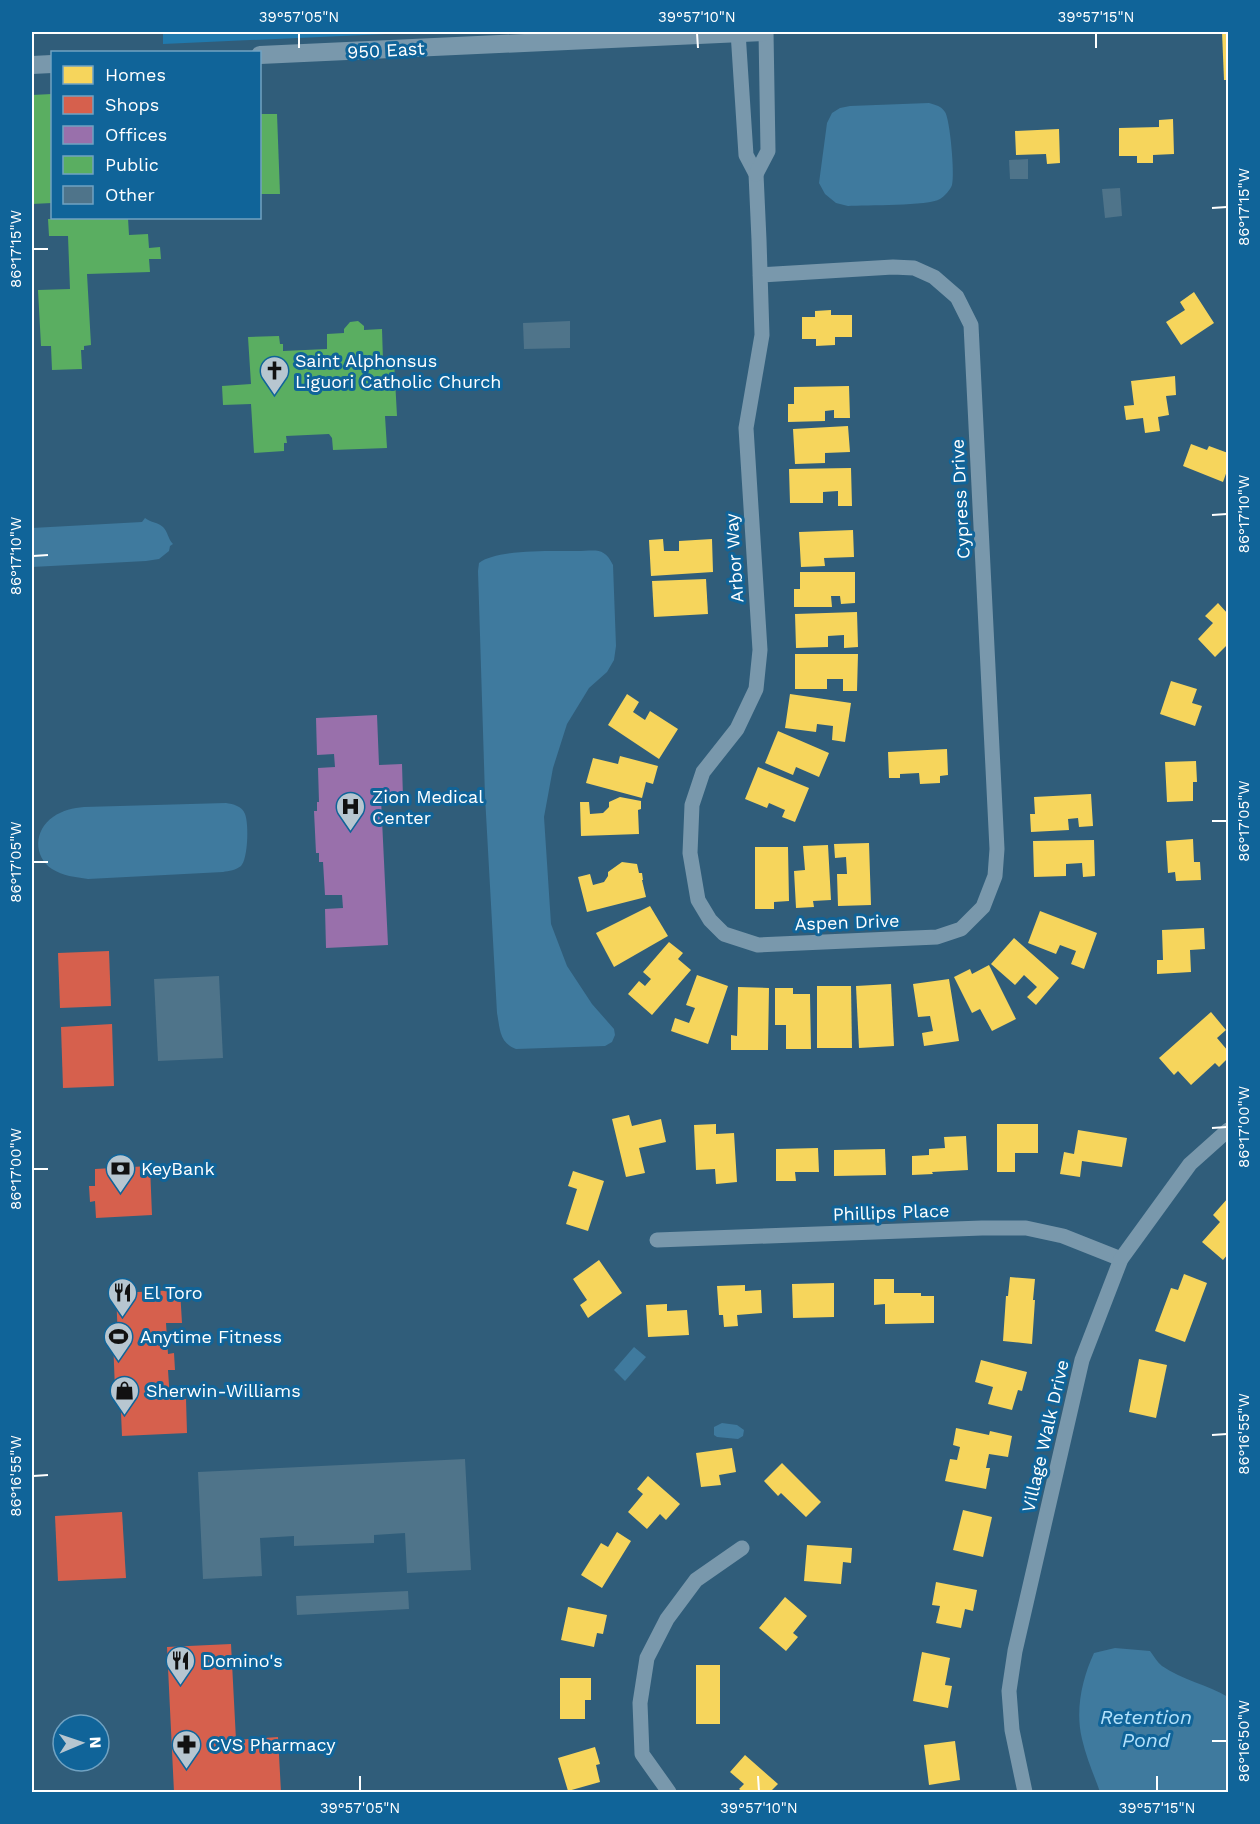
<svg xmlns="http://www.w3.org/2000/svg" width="1260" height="1824" font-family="'Work Sans',sans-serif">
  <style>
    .green { fill: #217aae }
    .water { fill: #3f7a9e }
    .homes { fill: #f6d55c }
    .shops { fill: #d6604d }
    .offices { fill: #9970ab }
    .public { fill: #5aae61 }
    .building { fill: #4f748a }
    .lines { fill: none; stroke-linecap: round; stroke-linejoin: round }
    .minor { stroke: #7998ac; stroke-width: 15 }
    .tertiary { stroke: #7998ac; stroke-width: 18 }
    .ticks { fill: none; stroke: #fff; stroke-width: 2 }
    .labels { text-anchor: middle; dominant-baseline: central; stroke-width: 6; stroke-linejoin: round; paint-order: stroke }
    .street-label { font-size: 18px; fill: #fff; stroke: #106499 }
    .poi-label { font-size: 18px; fill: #fff; stroke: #106499; text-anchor: start }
    .water-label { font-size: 20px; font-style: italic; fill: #b2e1fb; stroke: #106499 }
    .neatline { fill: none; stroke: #fff; stroke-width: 2 }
    .ticks-label { font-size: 15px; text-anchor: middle; fill: #fff }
  </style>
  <rect width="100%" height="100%" fill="#305d7a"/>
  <!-- green -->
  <path class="green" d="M163,32h267l-267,12z"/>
  <!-- water -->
  <g class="water">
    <path d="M929,103c7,2 12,3 16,9 5,7 10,63 7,73 -2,5 -7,11 -12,14 -11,7 -75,6 -92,7l-12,-3 -11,-9 -6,-11 8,-60 5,-10 8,-5 10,-2z"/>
    <path d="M145,518c6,5 13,4 18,9 5,5 5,12 10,17l-3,2 -1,5 -10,8 -13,2 -114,6v-39l110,-6z"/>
    <path d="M576,551c19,0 28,-5 37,14l3,81 -2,14 -7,12 -18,16 -22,36 -14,44 -9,49 7,107 16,42 25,38 22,25 1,6 -3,7 -7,4 -89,3c-17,-6 -16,-21 -19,-36l-12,-217 -7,-225 1,-8c17,-14 74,-12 97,-12z"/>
    <path d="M226,803c7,1 16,3 19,11 4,10 3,45 -4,52 -5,4 -12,5 -18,6l-135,7c-13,-2 -25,-3 -36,-10 -19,-13 -18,-39 1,-52 10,-7 20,-9 31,-10z"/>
    <path d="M634,1347l12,10 -21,24 -11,-11z"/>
    <path d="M722,1423l15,2 7,5 -1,6 -5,3 -21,-2 -3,-2v-8z"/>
    <path d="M1115,1648l35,3c4,5 7,11 12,15 20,14 46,19 66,31v95h-128c-6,-17 -14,-35 -18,-53 -7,-29 0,-60 12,-86z"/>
  </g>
  <!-- homes -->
  <g class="homes">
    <path d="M1222,32h6v48h-4z"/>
    <path d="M1173,119l1,35 -21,1v8h-16v-7h-18v-28l40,-1v-7z"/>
    <path d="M1059,129l1,34 -13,1 -1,-10 -30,1 -1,-24z"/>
    <path d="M1194,292l20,31 -33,22 -15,-23 19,-12 -5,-8z"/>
    <path d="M831,310v5h21v22h-17v8l-19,1v-7h-14v-22h13v-6z"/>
    <path d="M1175,376l1,19 -10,1 3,19 -11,2 2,14 -15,2 -2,-15 -17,2 -2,-14 10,-1 -3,-24z"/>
    <path d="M849,386l1,32h-16v-8l-9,1v10l-37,1v-18h6v-17z"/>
    <path d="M848,426l2,26 -25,1v10l-30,1 -2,-35z"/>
    <path d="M1191,444l16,6 2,-4 19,7v15l-5,14 -40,-16z"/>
    <path d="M851,468l1,38h-14v-15l-15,1v11h-33l-1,-34z"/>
    <path d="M853,530l1,27 -30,1 1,8 -24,1 -2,-35z"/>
    <path d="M663,539l1,12h15v-10l33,-2 1,33 -62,4 -2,-36z"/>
    <path d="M800,572h55v31l-14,1 -1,-8h-9l1,11h-38v-18h6z"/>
    <path d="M706,579l2,35 -54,3 -2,-36z"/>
    <path d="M1218,603l10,11v30l-13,13 -17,-18 15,-16 -8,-7z"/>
    <path d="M857,612l1,35 -14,1v-13l-16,1v11l-32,1 -1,-34z"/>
    <path d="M795,654h63l-1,37h-14v-12h-16v10h-32z"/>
    <path d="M1171,681l26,8 -5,14 10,3 -7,20 -35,-12z"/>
    <path d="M627,694l12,8 -6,10 12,8 5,-9 28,18 -19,30 -51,-34z"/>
    <path d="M790,694l61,9 -6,39 -13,-2 1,-14 -16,-2 -1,8 -31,-4z"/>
    <path d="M778,731l51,22 -10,24 -23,-10 -3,8 -28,-12z"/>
    <path d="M947,749l1,26 -8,1v7l-20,1 -1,-11 -19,1v4h-11l-1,-26z"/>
    <path d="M620,756l38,10 -5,18 -7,-2 -4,16 -56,-15 7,-25 25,6z"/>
    <path d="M1196,761l1,21h-4v19l-26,1 -2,-40z"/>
    <path d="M758,767l51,21 -14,34 -13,-5 3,-7 -16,-7 -2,5 -22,-9z"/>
    <path d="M1091,794l2,32 -14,1 -1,-9 -10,1 1,11 -38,2 -1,-18h5l-1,-17z"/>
    <path d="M620,797l21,4v8l-3,1 1,24 -58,2 -1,-34h9l1,12 13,-1 6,-6v-5z"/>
    <path d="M1193,839l1,23h6l1,18 -25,1 -1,-9 -7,1 -2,-32z"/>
    <path d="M1094,840l1,36 -12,1 -1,-14 -16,1v12l-32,1 -1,-36z"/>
    <path d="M869,843l2,62 -33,1 -1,-32h10l-1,-17 -11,1 -1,-14z"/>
    <path d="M828,845l3,55 -18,1 1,6 -18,1 -2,-37 11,-1 -2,-24z"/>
    <path d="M755,847h33l1,54 -15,1v7h-19z"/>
    <path d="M622,862l15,2 2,9h3l1,7h-1l4,17 -59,15 -9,-35 12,-3 3,11 11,-3 4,-6v-4z"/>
    <path d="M650,906l18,30 -54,31 -18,-34z"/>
    <path d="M1040,911l57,22 -13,36 -13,-5 5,-13 -16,-6 -4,9 -28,-11z"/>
    <path d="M1204,928l1,21 -15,1 1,22 -34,2v-14h6l-1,-30z"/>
    <path d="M1014,938l45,40 -23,27 -9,-8 10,-10 -13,-12 -9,10 -24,-21z"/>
    <path d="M669,942l14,11 -5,6 13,11 -39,45 -24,-21 11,-13 6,5 6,-7 -8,-7z"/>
    <path d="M989,965l27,54 -24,12 -12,-22 -8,4 -18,-36 16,-8 2,5z"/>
    <path d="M697,975l31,11 -20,58 -37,-13 4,-13 14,5 6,-15 -9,-3z"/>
    <path d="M949,979l10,62 -35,5 -2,-13 11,-2 -3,-15 -12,1 -5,-33z"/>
    <path d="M891,984l3,62 -35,2 -3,-62z"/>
    <path d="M817,986h34l1,62h-35z"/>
    <path d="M738,987l31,1 -1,62h-37v-15l6,1z"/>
    <path d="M775,988h18v6h17l1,55h-25v-24h-11z"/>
    <path d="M1211,1012l15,18 -9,8 11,13v7l-9,9 -4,-4 -24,22 -13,-14 -4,4 -15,-17z"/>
    <path d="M629,1115l3,11 29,-7 5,23 -27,6 6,25 -19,4 -14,-58z"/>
    <path d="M716,1124v10l18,-1 3,49 -21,2 -1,-15 -19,1 -2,-45z"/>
    <path d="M997,1124h41v29h-23v19h-18z"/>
    <path d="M1078,1130l49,8 -5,29 -40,-6 -2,16 -20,-3 4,-22 10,2z"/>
    <path d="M966,1136l2,34 -36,2 1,2 -21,1v-19l17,-1v-6l16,-1 -1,-11z"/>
    <path d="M818,1148l1,24h-24l1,9h-20v-32z"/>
    <path d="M885,1149l1,26 -52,1v-26z"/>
    <path d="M573,1171l31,10 -16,50 -22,-7 11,-35 -9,-3z"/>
    <path d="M1228,1198v56l-5,6 -21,-18 18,-20 -7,-7z"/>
    <path d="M599,1260l23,33 -34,25 -8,-13 7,-5 -14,-21z"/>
    <path d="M1184,1274l23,9 -22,59 -30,-11 16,-43 7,2z"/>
    <path d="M1010,1277l25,2 -2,21h2l-3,44 -29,-3 3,-45h2z"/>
    <path d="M874,1279h20v14h27v3h13v27l-49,1v-20l-11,1z"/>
    <path d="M834,1283v34l-41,1 -1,-34z"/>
    <path d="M745,1285v6l16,-1 1,23 -25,2 1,11 -14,1 -1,-12h-4l-2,-29z"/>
    <path d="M667,1304v7l20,-1 2,25 -41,2 -2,-32z"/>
    <path d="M1139,1359l28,6 -11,53 -27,-6z"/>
    <path d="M981,1360l46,12 -5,19 -4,-1 -6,20 -24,-6 5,-17 -18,-5z"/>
    <path d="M956,1428l33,7 1,-4 22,5 -4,21 -19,-3 -3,14h4l-4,21 -41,-8 5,-22 7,1 3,-13 -7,-2z"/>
    <path d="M732,1448l4,24 -17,3 2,10 -20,2 -5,-34z"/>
    <path d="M782,1463l39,39 -15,15 -25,-24 -3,3 -14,-15z"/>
    <path d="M648,1476l32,28 -14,16 -6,-6 -13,15 -19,-17 15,-18 -6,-5z"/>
    <path d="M963,1510l29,7 -9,40 -30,-7z"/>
    <path d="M617,1532l14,9 -29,47 -21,-13 20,-32 7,4z"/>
    <path d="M807,1545l45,3 -1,15 -8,-1 -2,22 -37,-3z"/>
    <path d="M936,1582l41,8 -4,21 -8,-2 -4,19 -25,-5 4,-17 -8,-1z"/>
    <path d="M785,1597l22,19 -14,17 5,4 -12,14 -27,-23z"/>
    <path d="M568,1607l39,8 -4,19 -6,-1 -3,14 -33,-7z"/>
    <path d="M922,1652l28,6 -5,27 7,1 -4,22 -35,-7z"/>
    <rect x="696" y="1665" width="24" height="59"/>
    <path d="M560,1678h31v22h-6v19h-25z"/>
    <path d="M955,1741l5,39 -31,5 -5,-40z"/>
    <path d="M595,1747l5,17 -4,1 4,17 -32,9 -10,-33z"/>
    <path d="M745,1755l33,29 -8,8h-27l-4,-3 5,-5 -14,-12z"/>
  </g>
  <!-- shops -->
  <g class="shops">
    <path d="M109,951l2,55 -51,2 -2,-55z"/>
    <path d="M112,1024l2,62 -51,2 -2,-61z"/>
    <path d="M150,1166l2,49 -56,3 -1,-17 -5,1 -1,-16h6v-17z"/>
    <path d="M180,1290l2,33h-16l2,31 6,-1 1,17h-7l2,30 16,-1 1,34 -65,3 -2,-46h-5l-2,-51h5l-2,-46z"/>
    <path d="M122,1512l4,66 -68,3 -3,-65z"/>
    <path d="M231,1644l5,96 42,-3 3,55h-107l-7,-145z"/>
  </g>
  <!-- offices -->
  <path class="offices" d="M377,715l2,50 23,-1 1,34 -22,1 7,146 -62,3 -1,-39 18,-1 -1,-13h-17l-2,-33h-4v-9h-3l-2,-42h3v-9h2l-1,-34 17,-1 -1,-13 -17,1 -1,-37z"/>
  <!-- public -->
  <g class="public">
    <path d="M52,94v109l-20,1v-109z"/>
    <path d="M260,114h17l3,80h-20z"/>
    <path d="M79,218h49l1,17 19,-1 1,14 11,-1 1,12h-12l1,13 -63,2 4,71 -7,1v4h-3l1,19 -30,1 -1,-24h-10l-3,-56 32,-1 -2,-53h-19l-1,-17z"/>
    <path d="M358,321l6,5v4l18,-1 1,32h11l3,55h-12l2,32 -54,2 -1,-12 -3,-4 -43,2 1,7h-3v8l-30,2 -3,-49 -28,1 -1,-19 29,-2 -3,-47 31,-1 1,8h3v7l44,-2v-15l17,-1v-4l6,-7z"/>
  </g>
  <!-- building -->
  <g class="building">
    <path d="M1028,159v20h-18l-1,-19z"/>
    <path d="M1120,188l2,28 -17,2 -3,-29z"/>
    <path d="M570,321v27l-46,1 -1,-26z"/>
    <path d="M219,976l4,82 -65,3 -4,-82z"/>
    <path d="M465,1459l6,111 -64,3 -2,-40 -31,2v8l-80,3v-10l-34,2 2,38 -59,3 -5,-107z"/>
    <path d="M408,1591l1,18 -112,6 -1,-19z"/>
  </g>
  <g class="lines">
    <!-- minor -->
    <g class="minor">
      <path d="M738,32l8,123 10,19 3,66 3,95 -16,93 14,222 -4,39 -19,40 -34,43 -11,33 -2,48 8,47 12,20 14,14 34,11 179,-8 24,-8 22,-22 12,-31 2,-27 -26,-524 -14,-28 -23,-20 -20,-9 -21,-1 -133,8"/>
      <path d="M756,174l12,-23 -2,-119"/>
      <path d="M657,1240l325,-12h44l37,8 58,23"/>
      <path d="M669,1792l-27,-38 -2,-51 7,-45 20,-39 29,-39 46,-32"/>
      <path d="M1025,1792l-13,-62 -3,-39 6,-40 67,-291 39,-101 69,-95 38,-34"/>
    </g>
    <!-- tertiary -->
    <g class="tertiary">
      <path d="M260,55l504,-23"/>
      <path d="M32,65l20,-1"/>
    </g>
  </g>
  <!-- ticks -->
  <path class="ticks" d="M299,33v15M697,33l1,15M1096,33v15M1212,208l15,-1M33,249h15M1212,515l15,-1M33,556l15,-1M1212,821h15M33,862h15M1212,1128l15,-1M33,1169h15M1212,1435l15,-1M33,1476l15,-1M1212,1741h15M360,1776v15M758,1776l1,15M1157,1776v15"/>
  <!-- icons -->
  <defs>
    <symbol id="church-pin" viewBox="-11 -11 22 30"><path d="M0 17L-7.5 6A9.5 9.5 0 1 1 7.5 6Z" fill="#b7c6d0" stroke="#106499"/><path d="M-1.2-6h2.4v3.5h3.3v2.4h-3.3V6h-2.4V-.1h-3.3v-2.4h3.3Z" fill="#111"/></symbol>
    <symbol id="hospital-pin" viewBox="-11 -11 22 30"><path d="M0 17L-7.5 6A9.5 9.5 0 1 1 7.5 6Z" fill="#b7c6d0" stroke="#106499"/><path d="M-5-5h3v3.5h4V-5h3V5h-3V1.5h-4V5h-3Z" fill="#111"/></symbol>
    <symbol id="bank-pin" viewBox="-11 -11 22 30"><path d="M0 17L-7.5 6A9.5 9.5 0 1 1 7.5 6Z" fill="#b7c6d0" stroke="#106499"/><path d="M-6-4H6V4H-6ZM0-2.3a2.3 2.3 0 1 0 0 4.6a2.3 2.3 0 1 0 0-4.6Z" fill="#111"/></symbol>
    <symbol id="restaurant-pin" viewBox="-11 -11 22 30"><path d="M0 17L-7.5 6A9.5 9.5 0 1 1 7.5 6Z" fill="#b7c6d0" stroke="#106499"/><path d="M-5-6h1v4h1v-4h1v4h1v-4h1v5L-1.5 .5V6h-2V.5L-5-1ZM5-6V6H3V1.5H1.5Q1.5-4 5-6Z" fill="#111"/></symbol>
    <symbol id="stadium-pin" viewBox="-11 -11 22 30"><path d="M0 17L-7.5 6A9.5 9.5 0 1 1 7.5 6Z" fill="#b7c6d0" stroke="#106499"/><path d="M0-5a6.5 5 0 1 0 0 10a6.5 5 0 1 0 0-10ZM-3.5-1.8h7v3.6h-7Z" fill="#111"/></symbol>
    <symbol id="shop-pin" viewBox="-11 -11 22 30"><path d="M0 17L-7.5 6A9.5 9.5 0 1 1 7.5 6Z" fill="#b7c6d0" stroke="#106499"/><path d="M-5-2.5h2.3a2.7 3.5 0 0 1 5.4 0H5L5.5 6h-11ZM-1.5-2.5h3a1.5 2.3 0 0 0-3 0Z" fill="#111"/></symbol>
    <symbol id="pharmacy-pin" viewBox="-11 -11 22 30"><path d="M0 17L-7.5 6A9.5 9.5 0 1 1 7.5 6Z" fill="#b7c6d0" stroke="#106499"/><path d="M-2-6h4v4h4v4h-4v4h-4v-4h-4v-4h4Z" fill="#111"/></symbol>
  </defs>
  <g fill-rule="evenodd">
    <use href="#church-pin" x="258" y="354" width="33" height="45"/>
    <use href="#hospital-pin" x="334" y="790" width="33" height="45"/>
    <use href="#bank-pin" x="104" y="1152" width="33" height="45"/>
    <use href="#restaurant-pin" x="106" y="1276" width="33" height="45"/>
    <use href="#stadium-pin" x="102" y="1320" width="33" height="45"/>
    <use href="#shop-pin" x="108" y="1374" width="33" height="45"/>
    <use href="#restaurant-pin" x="164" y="1644" width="33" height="45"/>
    <use href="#pharmacy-pin" x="170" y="1728" width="33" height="45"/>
  </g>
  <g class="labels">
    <!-- street labels -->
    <g class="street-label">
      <text transform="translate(386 50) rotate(-3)">950 East</text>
      <text transform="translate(960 499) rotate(-93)">Cypress Drive</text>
      <text transform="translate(734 558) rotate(-94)">Arbor Way</text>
      <text transform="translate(847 922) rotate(-2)">Aspen Drive</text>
      <text transform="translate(891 1212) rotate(-2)">Phillips Place</text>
      <text transform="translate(1045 1436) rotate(-77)">Village Walk Drive</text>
    </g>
    <!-- poi labels -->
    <g class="poi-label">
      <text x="295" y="360">Saint Alphonsus<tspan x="295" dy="21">Liguori Catholic Church</tspan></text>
      <text x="372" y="796">Zion Medical<tspan x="372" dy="21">Center</tspan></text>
      <text x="141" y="1168">KeyBank</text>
      <text x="143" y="1292">El Toro</text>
      <text x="140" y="1336">Anytime Fitness</text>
      <text x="146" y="1390">Sherwin-Williams</text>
      <text x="202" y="1660">Domino's</text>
      <text x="208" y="1744">CVS Pharmacy</text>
    </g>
    <!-- water labels -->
    <g class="water-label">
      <text x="1146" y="1717">Retention<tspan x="1146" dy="23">Pond</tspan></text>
    </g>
  </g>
  <!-- border -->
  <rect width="1260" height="1824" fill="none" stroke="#106499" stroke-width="66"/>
  <!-- legend -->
  <rect x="51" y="51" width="210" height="168" fill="#106499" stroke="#70a2c2" stroke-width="1.5"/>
  <rect x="63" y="66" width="30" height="18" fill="#f6d55c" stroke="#70a2c2" stroke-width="1.5"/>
  <text x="105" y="81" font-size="18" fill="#ffffff">Homes</text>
  <rect x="63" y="96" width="30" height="18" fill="#d6604d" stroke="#70a2c2" stroke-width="1.5"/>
  <text x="105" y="111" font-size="18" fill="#ffffff">Shops</text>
  <rect x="63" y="126" width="30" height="18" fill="#9970ab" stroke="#70a2c2" stroke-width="1.5"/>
  <text x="105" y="141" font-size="18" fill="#ffffff">Offices</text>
  <rect x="63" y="156" width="30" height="18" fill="#5aae61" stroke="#70a2c2" stroke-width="1.5"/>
  <text x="105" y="171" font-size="18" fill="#ffffff">Public</text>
  <rect x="63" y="186" width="30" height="18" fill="#4f748a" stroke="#70a2c2" stroke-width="1.5"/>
  <text x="105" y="201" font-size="18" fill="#ffffff">Other</text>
  <!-- north arrow -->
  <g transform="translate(81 1743) rotate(88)"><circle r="28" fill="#106499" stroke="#70a2c2" stroke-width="1.5"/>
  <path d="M0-4.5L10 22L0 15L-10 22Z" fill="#b7c6d0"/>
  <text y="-9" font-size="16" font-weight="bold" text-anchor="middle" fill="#ffffff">N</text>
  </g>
  <rect x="33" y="33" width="1194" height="1758" class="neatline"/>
  <g class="ticks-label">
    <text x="299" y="22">39°57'05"N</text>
    <text x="697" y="22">39°57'10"N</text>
    <text x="1096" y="22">39°57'15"N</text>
    <text transform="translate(1244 207) rotate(-90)" y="5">86°17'15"W</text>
    <text transform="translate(16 249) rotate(-90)" y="5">86°17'15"W</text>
    <text transform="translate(1244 514) rotate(-90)" y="5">86°17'10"W</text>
    <text transform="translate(16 556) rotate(-90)" y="5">86°17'10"W</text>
    <text transform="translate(1244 821) rotate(-90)" y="5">86°17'05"W</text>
    <text transform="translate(16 862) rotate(-90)" y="5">86°17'05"W</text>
    <text transform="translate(1244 1127) rotate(-90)" y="5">86°17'00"W</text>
    <text transform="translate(16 1169) rotate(-90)" y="5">86°17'00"W</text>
    <text transform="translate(1244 1434) rotate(-90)" y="5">86°16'55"W</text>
    <text transform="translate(16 1476) rotate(-90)" y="5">86°16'55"W</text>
    <text transform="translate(1244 1741) rotate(-90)" y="5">86°16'50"W</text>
    <text x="360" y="1813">39°57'05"N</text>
    <text x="759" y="1813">39°57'10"N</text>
    <text x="1157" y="1813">39°57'15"N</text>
  </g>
</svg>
